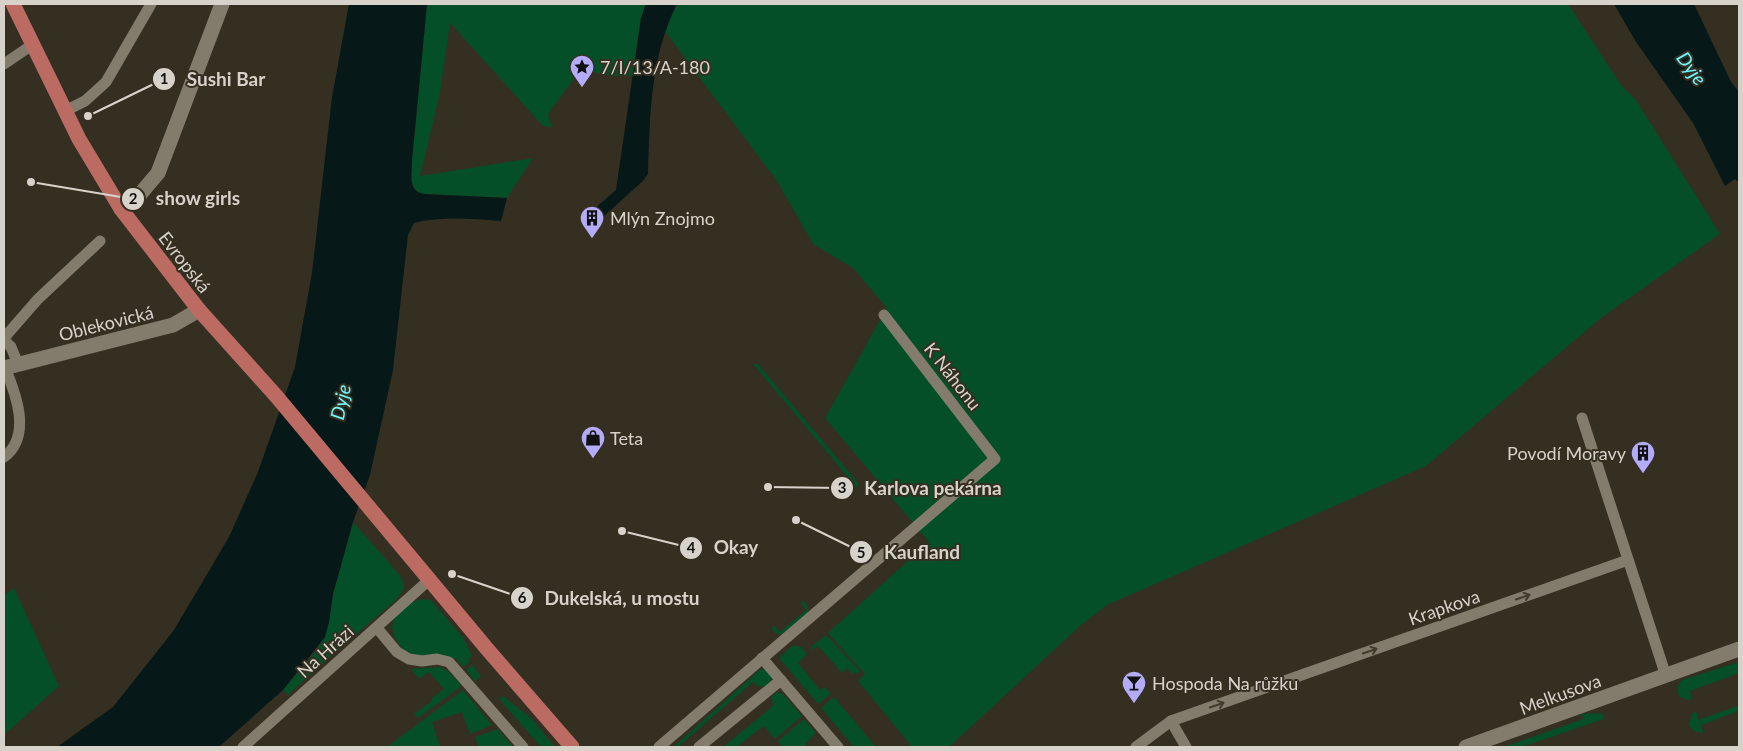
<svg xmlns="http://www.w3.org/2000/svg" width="1743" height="751" font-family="Lato,sans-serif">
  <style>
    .green { fill: #044e28 }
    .water { fill: #061818 }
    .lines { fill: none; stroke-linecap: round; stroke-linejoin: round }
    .street { stroke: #837c6d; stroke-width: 11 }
    .secondary { stroke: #837c6d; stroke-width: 15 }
    .primary { stroke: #bb6b62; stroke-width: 15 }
    .oneway { stroke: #413b2d }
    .labels { text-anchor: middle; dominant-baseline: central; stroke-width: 4; stroke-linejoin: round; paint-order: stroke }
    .poi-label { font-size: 18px; fill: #d7d3cb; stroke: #352f22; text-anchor: start }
    .street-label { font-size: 18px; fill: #d7d3cb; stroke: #352f22 }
    .water-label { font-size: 19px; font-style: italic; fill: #6df7fb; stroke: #352f22 }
    .leader { fill: none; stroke: #d7d3cb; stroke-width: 2 }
    .callout-dot { fill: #d7d3cb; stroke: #352f22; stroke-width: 2 }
    .mark-label { font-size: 15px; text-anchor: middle; font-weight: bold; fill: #111 }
    .callout-label { font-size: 19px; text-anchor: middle; font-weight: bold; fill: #d7d3cb; stroke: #352f22; stroke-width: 4; stroke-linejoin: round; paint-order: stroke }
  </style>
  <rect width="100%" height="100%" fill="#352f22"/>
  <!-- green -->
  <g class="green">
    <path d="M427,4h219l-5,14 -8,58h-22l-30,-7 -33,45 4,14 -10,-3 -92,-102 -10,70 -20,83 113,-18 -26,40 -83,-4c-17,-3 -12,-20 -12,-34z"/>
    <path d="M677,4h891l53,81 15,15 84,134 -119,84 -175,148 -319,139 -27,21 -131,121h-37l-54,-66 7,-7 -37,-41 101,-91 -104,-124 62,-110 -34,-40 -40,-24 -36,-63 -113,-151z"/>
    <path d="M753,364h5l101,120 -2,4z"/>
    <path d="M353,522l45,51c9,13 7,15 -2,27l-63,54 -45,41 -5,-5 33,-39 13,-29 4,-28z"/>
    <path d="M14,588l45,98 -55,49v-140z"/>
    <path d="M423,599l8,1 33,39 8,17 -4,3 2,3 -7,5 -7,-9 -3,2 -37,-4 -11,-3 -11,-17 -2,-9 2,-9 17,-16z"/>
    <path d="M804,601c3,4 5,7 4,11 -2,7 -23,21 -29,23l-7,-5 1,-5 7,7 26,-22 -5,-8z"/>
    <path d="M826,635l34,36 -3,4 -2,-3 -3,2 -5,-6 -5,5 -24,-27 -6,4v-4z"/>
    <path d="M792,646h8l7,8 -9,9 22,27 5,-3 6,7 -13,10 -39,-46z"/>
    <path d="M1739,662v11l-49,18 2,9 -7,-1 -6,-3c-2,-8 -2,-11 3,-16z"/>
    <path d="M472,665l9,11 -6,5 -9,-11z"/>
    <path d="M441,667l9,6 11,12 -2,3 -41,30 -4,-4 18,-13 -1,-2 13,-10 -15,-17 -10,7 -8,-10z"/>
    <path d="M762,668l6,3 4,4 -2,7 -6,5 -6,-1 -5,-4 -75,65h-5z"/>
    <path d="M463,690l29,35 -22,9 -8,-22 -30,10 8,25h-53z"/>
    <path d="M777,692l6,2 19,22 -27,23 -11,-13 -25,19 1,2h-17l50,-41 -1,-10z"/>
    <path d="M503,696l28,22 24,29h-14l-42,-48z"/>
    <path d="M834,697l42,50h-22l-33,-39z"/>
    <path d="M1739,705v6l-38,14 2,8c-7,0 -11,-2 -14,-9l3,-10 4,-3 3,9z"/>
    <path d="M1602,713l2,6 -82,28h-19l80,-28 -1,-5z"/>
    <path d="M804,719l12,14 -11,11 3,3h-26l-4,-6z"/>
    <path d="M498,729l15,18h-34l-4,-10z"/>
  </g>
  <!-- water -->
  <g class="water">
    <path d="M349,4h78l-15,156c0,14 -5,31 12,34l83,4 -6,23c-29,-2 -59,-5 -87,2l-6,12 -15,135 -23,105 -17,47 -20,72 -4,28 -4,15 -42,53 -64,57h-162l56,-40 61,-77 55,-93 29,-65 37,-105 17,-94 20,-176z"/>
    <path d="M646,4h31c-27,53 -27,112 -29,170l-5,7 -49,44 -8,-9 30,-26 25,-172z"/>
    <path d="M1614,4h80l37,78 8,10v91l-4,-4 -10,7 -32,-63 -57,-81z"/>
  </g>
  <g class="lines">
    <!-- street -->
    <g class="street">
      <path d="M4,64l28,-19"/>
      <path d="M65,111l20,-10 21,-19 45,-78"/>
      <path d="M4,338l34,-39 62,-58"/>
      <path d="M4,340l7,7 7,17"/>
      <path d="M1582,418l84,258"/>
      <path d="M4,457c28,-21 12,-63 1,-89"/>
      <path d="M377,628l20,24 12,7 13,2 15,-2 12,3 74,85"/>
      <path d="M762,658l76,89"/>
      <path d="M1171,721l15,26"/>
      <path d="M243,747l186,-167"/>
      <path d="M659,747l336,-288 -111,-144"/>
      <path d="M699,747l82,-67"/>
      <path d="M1136,747l35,-26 457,-161"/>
    </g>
    <!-- secondary -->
    <g class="secondary">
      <path d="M121,209l15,-10 22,-26 64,-169"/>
      <path d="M4,368l169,-43 26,-15"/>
      <path d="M1466,747l273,-98"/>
    </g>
    <!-- primary -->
    <path class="primary" d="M13,4l66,135 42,70 78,101 78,87 211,253 84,97"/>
  </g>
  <!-- one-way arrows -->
  <defs><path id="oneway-shaft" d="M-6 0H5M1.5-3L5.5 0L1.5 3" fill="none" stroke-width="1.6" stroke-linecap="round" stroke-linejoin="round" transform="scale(1.25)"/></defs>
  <g class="oneway">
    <use href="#oneway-shaft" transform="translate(1523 597) rotate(-19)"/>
    <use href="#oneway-shaft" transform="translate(1370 651) rotate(-19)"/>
    <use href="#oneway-shaft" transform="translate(1217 705) rotate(-19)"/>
  </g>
  <!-- icons -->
  <defs>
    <symbol id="sight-pin" viewBox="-11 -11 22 30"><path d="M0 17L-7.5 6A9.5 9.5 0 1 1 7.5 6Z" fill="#b4acf9" stroke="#352f22"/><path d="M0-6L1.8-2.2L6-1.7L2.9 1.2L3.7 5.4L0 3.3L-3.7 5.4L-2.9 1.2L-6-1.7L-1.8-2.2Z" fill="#111"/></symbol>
    <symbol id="building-pin" viewBox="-11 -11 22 30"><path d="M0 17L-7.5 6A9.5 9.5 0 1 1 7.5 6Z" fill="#b4acf9" stroke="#352f22"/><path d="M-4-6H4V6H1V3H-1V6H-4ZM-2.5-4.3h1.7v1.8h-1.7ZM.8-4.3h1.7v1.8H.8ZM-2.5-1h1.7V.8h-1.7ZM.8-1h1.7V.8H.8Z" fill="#111"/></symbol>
    <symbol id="shop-pin" viewBox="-11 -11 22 30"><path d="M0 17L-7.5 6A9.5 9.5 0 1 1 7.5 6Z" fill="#b4acf9" stroke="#352f22"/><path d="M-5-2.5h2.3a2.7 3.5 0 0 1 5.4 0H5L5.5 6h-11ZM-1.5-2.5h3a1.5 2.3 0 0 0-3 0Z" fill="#111"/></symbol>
    <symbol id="bar-pin" viewBox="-11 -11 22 30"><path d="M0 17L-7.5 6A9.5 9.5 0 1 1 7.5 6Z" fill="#b4acf9" stroke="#352f22"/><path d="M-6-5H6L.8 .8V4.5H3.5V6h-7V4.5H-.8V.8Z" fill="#111"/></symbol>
  </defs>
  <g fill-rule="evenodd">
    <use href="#sight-pin" x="568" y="53" width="28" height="38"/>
    <use href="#building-pin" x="578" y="204" width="28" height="38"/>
    <use href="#shop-pin" x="579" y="424" width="28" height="38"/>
    <use href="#building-pin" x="1629" y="439" width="28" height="38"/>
    <use href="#bar-pin" x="1120" y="669" width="28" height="38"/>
  </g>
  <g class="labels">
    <!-- poi labels -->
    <g class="poi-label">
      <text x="600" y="67">7/I/13/A-180</text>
      <text x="610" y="218">Mlýn Znojmo</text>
      <text x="610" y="438">Teta</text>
      <text x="1626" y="453" text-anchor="end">Povodí Moravy</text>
      <text x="1152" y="683">Hospoda Na růžku</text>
    </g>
    <!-- street labels -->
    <g class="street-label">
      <text transform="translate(185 262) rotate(52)">Evropská</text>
      <text transform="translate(106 323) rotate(-14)">Oblekovická</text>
      <text transform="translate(953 376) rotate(52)">K Náhonu</text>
      <text transform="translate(1444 607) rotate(-19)">Krapkova</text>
      <text transform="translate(325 651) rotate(-42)">Na Hrázi</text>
      <text transform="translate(1560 694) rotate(-20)">Melkusova</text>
    </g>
    <!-- water labels -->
    <g class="water-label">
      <text transform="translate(1692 68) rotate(54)">Dyje</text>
      <text transform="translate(340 402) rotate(-78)">Dyje</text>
    </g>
  </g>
  <!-- callouts -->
  <path class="leader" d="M88 116L164 79M31 182L133 199M768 487L842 488M622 531L691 548M796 520L861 552M452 574L522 598"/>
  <g class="callout-dot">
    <circle cx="88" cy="116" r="5"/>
    <circle cx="31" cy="182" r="5"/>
    <circle cx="768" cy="487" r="5"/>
    <circle cx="622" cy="531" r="5"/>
    <circle cx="796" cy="520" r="5"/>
    <circle cx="452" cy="574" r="5"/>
    <circle cx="164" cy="79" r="12"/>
    <circle cx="133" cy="199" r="12"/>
    <circle cx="842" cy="488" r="12"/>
    <circle cx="691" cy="548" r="12"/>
    <circle cx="861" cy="552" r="12"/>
    <circle cx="522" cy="598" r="12"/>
  </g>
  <g class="mark-label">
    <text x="164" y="84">1</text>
    <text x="133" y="204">2</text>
    <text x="842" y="493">3</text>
    <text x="691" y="553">4</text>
    <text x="861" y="558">5</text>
    <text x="522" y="603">6</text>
  </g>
  <g class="callout-label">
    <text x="226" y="86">Sushi Bar</text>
    <text x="198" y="205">show girls</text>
    <text x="933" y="495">Karlova pekárna</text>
    <text x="736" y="554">Okay</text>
    <text x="922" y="559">Kaufland</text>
    <text x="622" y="605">Dukelská, u mostu</text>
  </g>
  <!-- border -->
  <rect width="1743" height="751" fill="none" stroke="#d7d3cb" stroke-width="10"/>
</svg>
